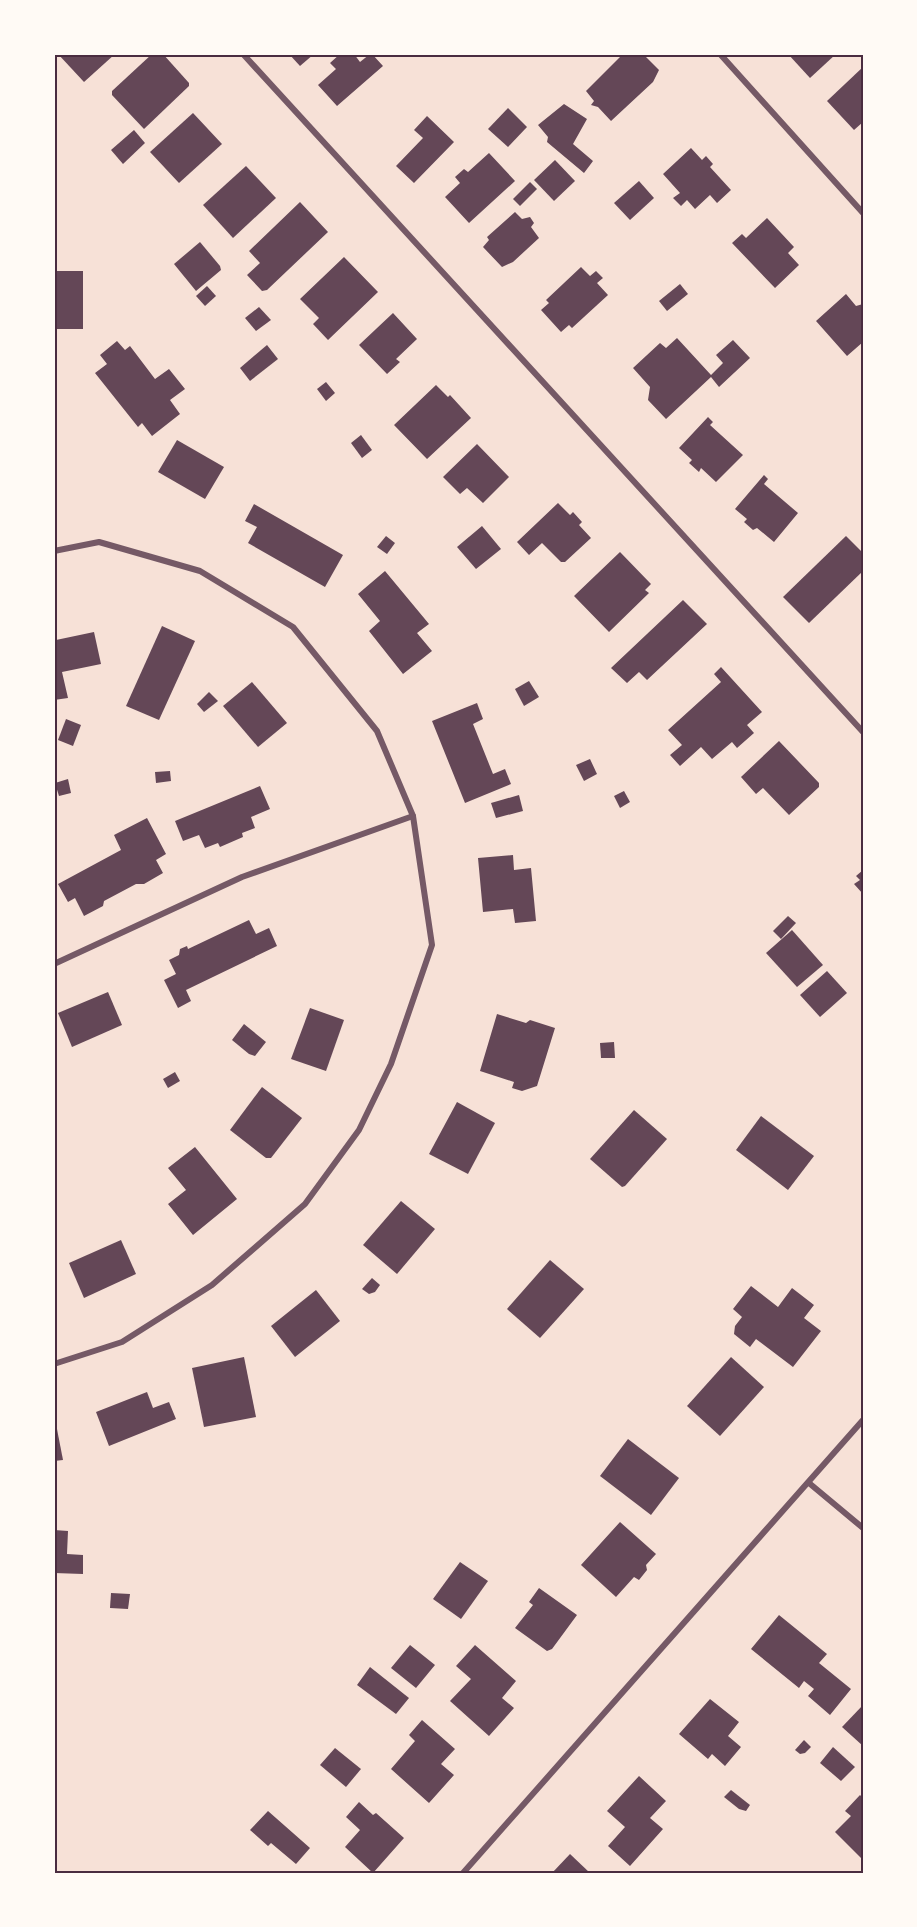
<svg xmlns="http://www.w3.org/2000/svg" width="917" height="1927" font-family="'Roboto Condensed',sans-serif">
  <style>
    .building { fill: #644757 }
    .lines { fill: none; stroke-linecap: round; stroke-linejoin: round }
    .minor { stroke: #755966; stroke-width: 6 }
    .neatline { fill: none; stroke: #4a2c40; stroke-width: 2 }
  </style>
  <rect width="100%" height="100%" fill="#f7e1d7"/>
  <!-- building -->
  <g class="building">
    <path d="M58,54h57l-31,28z"/>
    <path d="M152,54h11l26,29v3l-45,43 -32,-34v-4z"/>
    <path d="M289,54h25l-14,12z"/>
    <path d="M340,54h14l6,8 10,-8h2l11,12 -46,40 -19,-21 18,-16 -6,-6z"/>
    <path d="M623,54h20l16,16 -6,12 -42,39 -13,-14 -7,-2 3,-4 -8,-10z"/>
    <path d="M788,54h48l-26,24z"/>
    <path d="M863,67v55l-9,8 -27,-29z"/>
    <path d="M564,104l23,15 -14,25 20,17 -9,12 -37,-31 1,-5 -10,-12z"/>
    <path d="M508,108l19,19 -19,20 -20,-18z"/>
    <path d="M193,113l29,31 -43,39 -29,-31z"/>
    <path d="M427,116l27,26 -40,41 -18,-17 27,-28 -9,-8z"/>
    <path d="M134,130l11,13 -22,21 -12,-14z"/>
    <path d="M691,148l11,12 4,-4 7,8 -3,3 21,23 -14,13 -7,-8 -15,14 -8,-9 -6,6 -8,-8 7,-5 -17,-19z"/>
    <path d="M489,153l26,28 -46,42 -24,-26 15,-14 -5,-6 9,-8 4,3z"/>
    <path d="M555,160l20,21 -21,20 -20,-21z"/>
    <path d="M246,166l30,32 -43,40 -30,-33z"/>
    <path d="M639,181l15,17 -24,22 -16,-17z"/>
    <path d="M530,182l7,7 -17,17 -7,-7z"/>
    <path d="M300,202l28,30 -61,58 -5,1 -15,-16 13,-12 -11,-12z"/>
    <path d="M515,212l7,7 8,-2 4,6 -3,4 8,11 -26,24 -11,5 -19,-20 6,-7 -2,-3z"/>
    <path d="M767,218l27,29 -6,6 11,12 -24,23 -43,-45 10,-9 4,4z"/>
    <path d="M200,242l20,24 1,4 -25,21 -22,-27z"/>
    <path d="M344,257l34,35 -50,48 -15,-16 6,-6 -19,-19z"/>
    <path d="M581,267l9,9 6,-5 7,7 -6,5 11,12 -36,33 -3,-3 -8,7 -20,-22 8,-7 -3,-3z"/>
    <path d="M57,271h26v58h-29v-36h3z"/>
    <path d="M680,284l8,10 -21,17 -8,-10z"/>
    <path d="M207,286l9,10 -11,10 -9,-10z"/>
    <path d="M846,294l10,12 7,-2v38l-16,14 -31,-35z"/>
    <path d="M259,307l12,13 -15,11 -11,-13z"/>
    <path d="M393,313l24,26 -21,20 4,3 -13,12 -28,-29z"/>
    <path d="M677,338l34,37 12,-12 -7,-8 17,-15 17,18 -31,29 -8,-10 -45,42 -18,-19 2,-13 -17,-19 27,-25 6,5z"/>
    <path d="M117,341l8,9 5,-4 25,33 14,-10 16,20 -15,11 10,14 -28,22 -10,-13 -4,4 -43,-54 12,-9 -7,-9z"/>
    <path d="M267,345l11,14 -28,22 -10,-13z"/>
    <path d="M326,382l9,11 -9,8 -9,-12z"/>
    <path d="M436,385l12,12 2,-2 21,23 -44,41 -33,-34z"/>
    <path d="M708,417l5,5 -3,3 33,30 -27,27 -15,-14 -2,4 -10,-9 3,-3 -13,-12z"/>
    <path d="M361,435l11,15 -10,8 -11,-15z"/>
    <path d="M177,440l47,27 -19,32 -47,-27z"/>
    <path d="M477,444l32,33 -26,26 -16,-15 -7,6 -17,-17z"/>
    <path d="M764,475l4,4 -4,5 34,29 -24,29 -17,-14 -4,2 -9,-8 3,-3 -12,-10z"/>
    <path d="M558,503l12,12 3,-3 9,10 -3,3 12,13 -26,24h-4l-19,-19 -13,12 -12,-13z"/>
    <path d="M254,504l89,51 -18,32 -77,-44 9,-16 -12,-6z"/>
    <path d="M482,526l19,23 -25,20 -19,-22z"/>
    <path d="M386,536l9,7 -8,11 -10,-7z"/>
    <path d="M846,536l17,17v18l-54,52 -26,-26z"/>
    <path d="M620,552l31,32 -6,6 4,3 -40,39 -35,-36z"/>
    <path d="M385,571l44,53 -12,9 15,18 -29,23 -34,-43 11,-10 -22,-27z"/>
    <path d="M683,600l24,24 -60,56 -8,-8 -12,11 -16,-15z"/>
    <path d="M162,626l33,15 -36,79 -33,-14z"/>
    <path d="M94,632l7,32 -39,8 6,26 -14,2v-65l2,5z"/>
    <path d="M721,667l41,45 -15,13 7,8 -17,15 -5,-6 -20,17 -11,-12 -21,19 -10,-11 12,-10 -14,-15 53,-48 -7,-8z"/>
    <path d="M529,681l10,16 -15,9 -9,-17z"/>
    <path d="M252,682l35,41 -29,24 -35,-41z"/>
    <path d="M209,692l9,9 -14,11 -7,-8z"/>
    <path d="M477,703l6,16 -10,5 20,50 12,-5 6,15 -46,19 -33,-82z"/>
    <path d="M66,719l15,6 -8,21 -15,-6z"/>
    <path d="M779,741l40,42v4l-30,28 -26,-27 -7,6 -15,-17z"/>
    <path d="M590,759l7,15 -13,7 -8,-16z"/>
    <path d="M170,771l1,10 -15,2 -1,-11z"/>
    <path d="M68,779l3,14 -12,3 -4,-13z"/>
    <path d="M260,786l10,23 -19,8 4,11 -13,5 1,4 -23,10 -2,-4 -13,5 -6,-13 -16,6 -8,-20z"/>
    <path d="M624,791l6,11 -10,6 -6,-12z"/>
    <path d="M519,795l4,16 -27,7 -5,-15z"/>
    <path d="M147,818l19,36 -10,6 7,13 -19,11h-8l-32,17 -1,5 -19,10 -9,-18 -7,4 -10,-18 63,-34 -7,-15z"/>
    <path d="M513,855l1,15 17,-2 5,53 -21,2 -2,-14 -30,3 -5,-54z"/>
    <path d="M863,870v24l-9,-10 6,-4 -4,-4z"/>
    <path d="M788,916l8,7 -15,16 -8,-8z"/>
    <path d="M249,920l7,14 13,-6 8,18 -91,44 5,11 -13,7 -14,-28 12,-6 -7,-14 10,-5 1,-6 7,-3 1,3z"/>
    <path d="M792,930l31,35 -26,22 -31,-34z"/>
    <path d="M827,971l20,22 -27,24 -20,-22z"/>
    <path d="M108,992l14,33 -50,22 -14,-34z"/>
    <path d="M310,1008l34,12 -18,51 -35,-12z"/>
    <path d="M497,1014l29,9 4,-3 25,8 -18,58 -15,5 -10,-3 2,-6 -34,-11z"/>
    <path d="M244,1024l22,18 -11,14 -6,-2 -17,-14z"/>
    <path d="M614,1042l1,16h-14l-1,-15z"/>
    <path d="M175,1072l5,9 -12,7 -5,-9z"/>
    <path d="M262,1087l40,31 -31,40h-5l-36,-28z"/>
    <path d="M457,1102l38,21 -27,51 -39,-20z"/>
    <path d="M634,1110l33,29 -42,47 -3,1 -32,-28z"/>
    <path d="M761,1116l53,40 -26,34 -52,-40z"/>
    <path d="M195,1147l42,52 -44,36 -25,-31 18,-14 -18,-22z"/>
    <path d="M401,1201l34,28 -38,45 -34,-29z"/>
    <path d="M121,1240l15,34 -52,24 -15,-35z"/>
    <path d="M550,1260l34,29 -44,49 -33,-29z"/>
    <path d="M372,1278l8,7 -5,7 -6,2 -7,-5z"/>
    <path d="M751,1286l27,21 14,-19 22,17 -10,13 17,13 -28,36 -37,-28 -6,8 -16,-13 1,-8 7,-9 -9,-8z"/>
    <path d="M316,1290l24,31 -45,36 -24,-31z"/>
    <path d="M244,1357l12,60 -52,10 -12,-59z"/>
    <path d="M731,1357l33,30 -44,49 -33,-30z"/>
    <path d="M147,1392l6,16 16,-6 7,17 -67,27 -13,-34z"/>
    <path d="M56,1424l7,36 -9,1v-36z"/>
    <path d="M628,1439l51,39 -28,37 -51,-39z"/>
    <path d="M620,1522l36,32 -10,11 1,5 -8,10 -5,-3 -18,20 -35,-32z"/>
    <path d="M54,1530l14,1 -1,23 16,1v19l-29,-1z"/>
    <path d="M460,1562l28,19 -27,38 -28,-20z"/>
    <path d="M539,1588l38,27 -25,34 -5,2 -32,-23 18,-23 -4,-3z"/>
    <path d="M111,1593l19,1 -2,15 -18,-1z"/>
    <path d="M779,1615l48,39 -8,9 32,26 -21,26 -22,-19 6,-7 -10,-8 -5,7 -48,-39z"/>
    <path d="M410,1645l25,20 -19,23 -25,-20z"/>
    <path d="M475,1645l41,36 -14,17 12,10 -25,28 -39,-35 21,-22 -15,-13z"/>
    <path d="M370,1667l39,31 -13,16 -39,-29z"/>
    <path d="M710,1699l29,23 -11,14 13,11 -16,19 -13,-12 -4,5 -29,-25z"/>
    <path d="M863,1705v41l-21,-19z"/>
    <path d="M422,1720l33,29 -14,15 13,11 -25,28 -38,-34 24,-28 -6,-6z"/>
    <path d="M804,1740l7,7 -6,6 -5,1 -5,-4z"/>
    <path d="M833,1747l22,20 -14,14 -21,-18z"/>
    <path d="M335,1748l26,21 -15,18 -26,-22z"/>
    <path d="M639,1776l27,25 -16,17 13,11 -33,37 -22,-20 17,-19 -18,-16z"/>
    <path d="M731,1790l19,15 -4,6 -7,-2 -15,-12z"/>
    <path d="M860,1795l3,3v58l-2,2 -26,-26 16,-16 -6,-5z"/>
    <path d="M359,1802l14,13 3,-2 28,25 -31,35 -28,-26 15,-17 -14,-13z"/>
    <path d="M268,1811l42,37 -14,16 -25,-21 -3,3 -18,-16z"/>
    <path d="M570,1854l20,19h-38z"/>
  </g>
  <g class="lines">
    <!-- minor -->
    <g class="minor">
      <path d="M243,54l620,678"/>
      <path d="M720,54l143,159"/>
      <path d="M54,551l45,-9 101,29 93,56 84,104 36,85 19,129 -41,119 -32,66 -54,74 -93,81 -90,57 -68,22"/>
      <path d="M54,964l188,-87 171,-61"/>
      <path d="M809,1483l54,45"/>
      <path d="M463,1873l400,-453"/>
    </g>
  </g>
  <!-- border -->
  <rect width="917" height="1927" fill="none" stroke="#fffaf5" stroke-width="111"/>
  <rect x="56" y="56" width="806" height="1816" class="neatline"/>
</svg>
